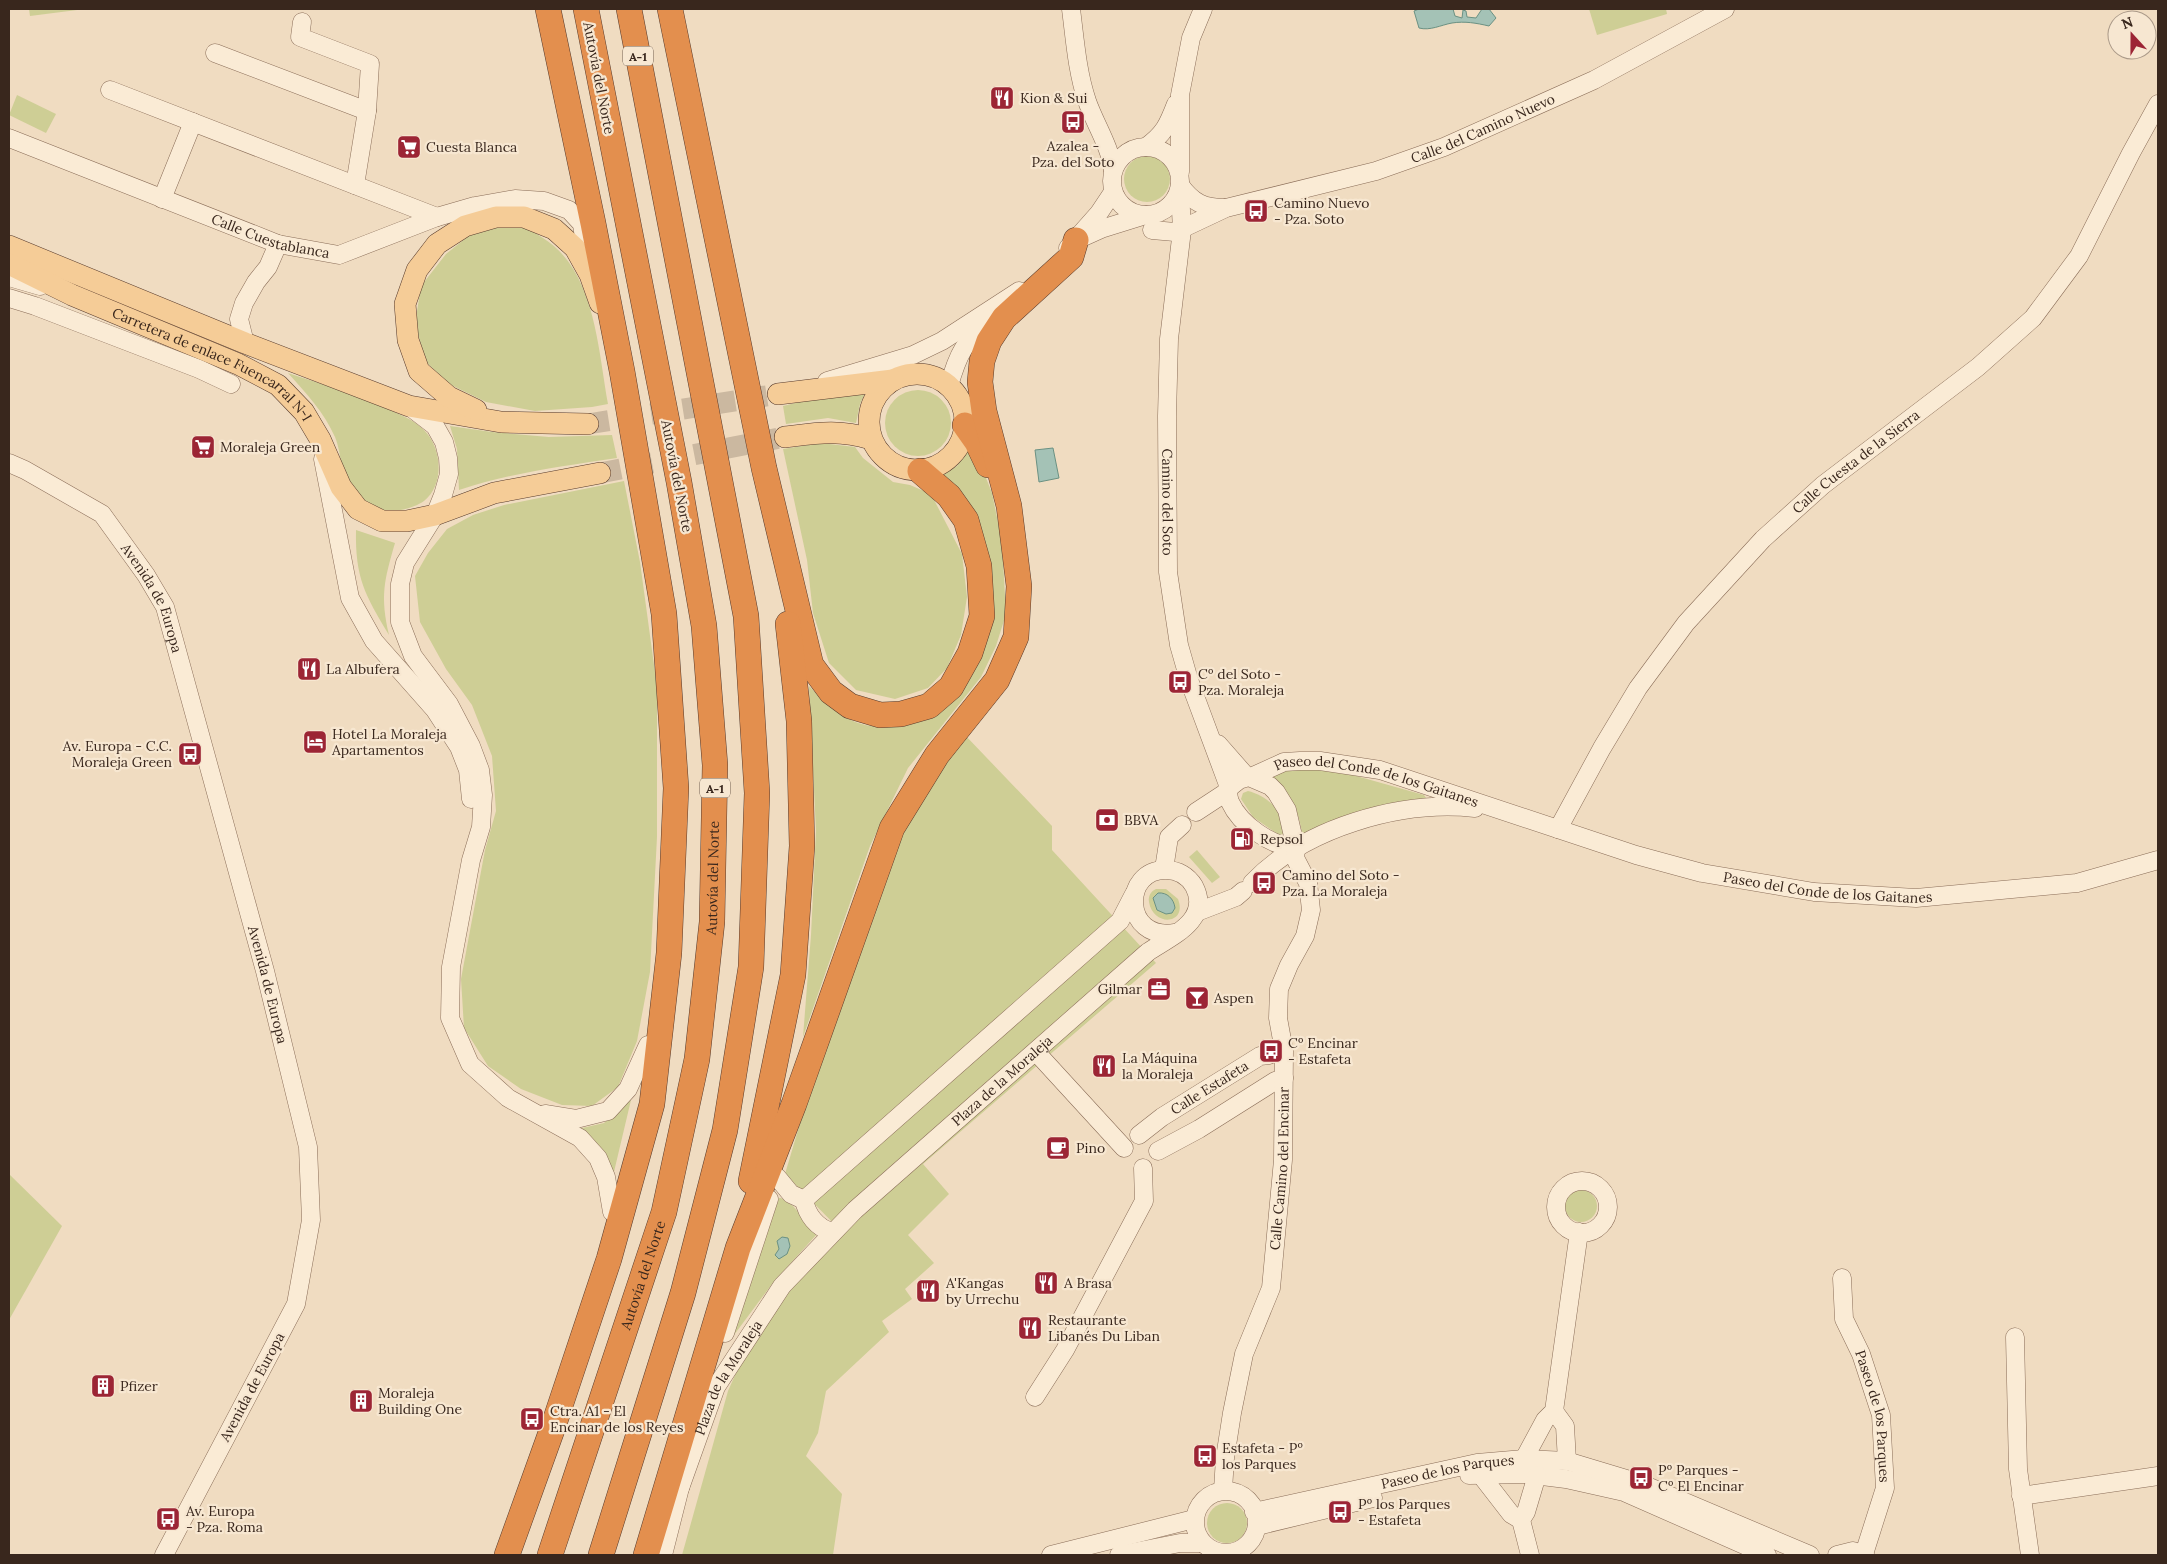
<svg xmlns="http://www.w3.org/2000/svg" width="2167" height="1564" font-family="Lora,serif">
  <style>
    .green { fill: #cece95 }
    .water { fill: #a4c2b6; stroke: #6b9183 }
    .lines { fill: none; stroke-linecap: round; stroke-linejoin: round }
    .major-tunnel { stroke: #cbb8a0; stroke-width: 21; stroke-dasharray: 21 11; stroke-linecap: butt }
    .minor-casing { stroke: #8a6d58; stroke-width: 19 }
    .major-casing { stroke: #583b2d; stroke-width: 22 }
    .highway-casing { stroke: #583b2d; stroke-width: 26 }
    .minor { stroke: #faebd5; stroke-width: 18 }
    .major { stroke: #f5cc97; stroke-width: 21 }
    .highway { stroke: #e38f4e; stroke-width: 25 }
    .labels { text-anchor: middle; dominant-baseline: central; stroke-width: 4.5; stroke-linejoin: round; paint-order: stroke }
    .shield { fill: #f7e7d1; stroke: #726153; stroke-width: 1 }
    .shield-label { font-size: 12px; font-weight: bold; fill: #39271d }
    .street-label { font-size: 14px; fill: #39271d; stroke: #f7e7d1 }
    .poi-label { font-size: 14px; fill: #39271d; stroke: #f7e7d1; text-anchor: start }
  </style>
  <rect width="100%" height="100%" fill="#f0dcc1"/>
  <!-- green -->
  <g class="green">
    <path d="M29,9h56l-55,7z"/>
    <path d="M1589,9h77l1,5 -70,21z"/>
    <path d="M17,95l39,19 -10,19 -37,-18z"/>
    <circle cx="1147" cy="179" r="23"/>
    <path d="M500,227c8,0 19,-1 27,1 5,2 11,7 16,10 52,32 55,111 65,166l-16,3 -57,4 -49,-9 -37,-18 -23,-22 -11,-38 6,-38 25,-32 25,-20z"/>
    <path d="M288,373c34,11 68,22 100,36 13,6 26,11 36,21 18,18 21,54 0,71 -11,8 -35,13 -48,9 -6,-2 -20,-13 -24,-19 -12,-15 -10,-37 -17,-54 -11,-25 -29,-44 -47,-64z"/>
    <path d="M867,389l-7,15 -4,19 -28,-5 -42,6 -3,-18 45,-11z"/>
    <circle cx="918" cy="423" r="33"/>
    <path d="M450,426l42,6 57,5 63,-2 5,23c-53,8 -107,15 -158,32l-2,-41z"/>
    <path d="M821,443l34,4 8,11 30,24 17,3 21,9 31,60 5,43 -6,38 -14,33 -19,20 -33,11 -39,-9 -27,-27 -16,-50 -6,-53 -24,-111z"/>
    <path d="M972,443l20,50 10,49 4,72 -10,32 -15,31 -73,91 -38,78 -67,191 8,-102 5,-104 -7,-145c17,17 37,37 62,40 11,1 22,0 32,0l86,-92 -49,-158 17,-10z"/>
    <path d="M624,481l16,81 17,125v150l-7,135 -13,69 -19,46 -26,19 -30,-1 -41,-16 -33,-23 -24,-38 -3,-49 24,-129 11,-39 -4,-55 -20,-51 -26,-36 -26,-47 -5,-46 13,-23 19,-24 26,-14 31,-10z"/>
    <path d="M356,530l39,13c-11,38 -15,53 -6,92 -24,-40 -34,-57 -33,-105z"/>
    <path d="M964,734l88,92v24l104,113 -233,201 26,30 -41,41 26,28 -29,26 7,10 -30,22 7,11 -63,59 -8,42 -12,23 36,38 -9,61h-151l46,-164 12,-27 41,-66 61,-66 -57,-58 24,-81 91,-260z"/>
    <path d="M1293,766l35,2 96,27 2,3c-7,5 -22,3 -31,5 -33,6 -62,19 -92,35 -5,-32 -12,-44 -38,-62z"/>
    <path d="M1248,791c18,4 40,22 35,43l-4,1 -26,-18 -12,-18 2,-6z"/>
    <path d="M1197,850l23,27 -8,6 -23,-26z"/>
    <path d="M1156,889h10l12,10c10,26 -25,28 -29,3 -1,-6 2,-11 7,-13z"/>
    <path d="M631,1100l-18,76 -35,-47 26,-6z"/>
    <path d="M9,1174l53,52 -53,94z"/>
    <circle cx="1581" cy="1206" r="16"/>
    <path d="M779,1198h2l12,8 24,28 -45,50 -41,55z"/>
    <circle cx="1227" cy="1523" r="20"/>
  </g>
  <!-- water -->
  <g class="water">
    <path d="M1419,9h34l2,7 7,2 1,-8 3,1 1,6 9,1 6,-9h7l7,9 -7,8c-13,-3 -24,-5 -37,-3 -11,2 -22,8 -33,5l-5,-17z"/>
    <path d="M1053,448l6,30 -20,4 -4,-32z"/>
    <path d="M1158,893c9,-1 16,6 17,15l-3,5 -6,1 -9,-4 -4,-12z"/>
    <path d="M782,1237l6,1 2,8 -3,8 -8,5 -4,-4 4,-6 -2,-8z"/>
  </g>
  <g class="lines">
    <!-- major-tunnel -->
    <g class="major-tunnel">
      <path d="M588,424l190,-30"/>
      <path d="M600,473l185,-36"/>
    </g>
    <defs>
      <g id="minor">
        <path d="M1071,9c4,31 6,62 16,92 8,23 23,45 26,69"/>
        <path d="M302,22l-2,15 70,27 -3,47"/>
        <path d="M215,53l152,58 -12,74"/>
        <path d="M110,90l327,127"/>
        <path id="s1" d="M9,138l269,106 61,11 98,-38 38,-11 40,-7 29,2 25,9 13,14 3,21"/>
        <circle cx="1146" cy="181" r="34"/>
        <path d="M1146,147c18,-13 22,-22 30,-43"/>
        <path d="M1180,172v-77l11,-57 12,-29"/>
        <path d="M1180,185c13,18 24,23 45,23"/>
        <path id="s2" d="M1180,191l2,39 -13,109 -2,77 1,156 11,73 10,35 38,102c2,7 0,13 3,20 11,24 41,43 66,47"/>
        <path d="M162,199l31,-77"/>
        <path id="s3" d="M1152,230l23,2 51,-24 150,-37 68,-24 150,-67 131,-71"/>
        <path d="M1081,238l20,-9 45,-14"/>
        <path d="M1068,248l31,-35 14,-21"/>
        <path d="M9,277l31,9"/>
        <path d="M9,298l26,8 164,63 32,15"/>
        <path d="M245,343l-6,-24 5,-16 12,-21 12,-15 10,-23"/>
        <path d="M827,381l86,-26 29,-14 77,-50"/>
        <path d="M949,386c9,-33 16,-44 40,-67"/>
        <path d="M409,406l26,20 9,16 4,16 1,16 -6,21 -8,20 -30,48 -5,21v38l13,34 36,48 22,42 9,24 3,25 -2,32 -10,33 -20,107 -1,51 20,46 38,34 72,40 18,20 8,19 6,35"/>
        <path d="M323,459l27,139 24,43 61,69 24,37 9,23 3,29"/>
        <path id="s4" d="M9,463l16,7 77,44 44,61 19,32 100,364 43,176 3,73 -15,84 -132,251"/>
        <path d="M1218,744l29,33"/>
        <path id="s5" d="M1251,777l33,-15 16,-1h20l60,9 256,85 66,18 112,19 102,6 161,-15 81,-23"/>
        <path d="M1196,812l32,-21"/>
        <path id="s6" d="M1558,829l44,-81 36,-60 48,-65 77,-84 60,-54 155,-118 55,-49 46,-62 52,-103 27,-49"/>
        <path d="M1164,869l5,-32 13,-12"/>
        <path d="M1252,883c52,-55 148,-83 223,-75"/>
        <path d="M1197,912l39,-15 7,-6"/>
        <path d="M1036,1052l88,96"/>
        <path d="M545,1114l31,5 32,-8 20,-22 20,-44"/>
        <path id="s7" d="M1139,1135l23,-18 98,-61 9,-1 14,-8"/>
        <path d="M1158,1151l41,-22 76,-48 9,-3"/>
        <path d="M777,1177l14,17 13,6"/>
        <circle cx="1582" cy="1207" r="26"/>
        <path d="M804,1200l316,-279 14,-27"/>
        <path d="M804,1200c3,15 13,28 28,32"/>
        <path id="s8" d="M1842,1278l2,41 17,35 20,61 4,73 -21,66"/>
        <path d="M725,1333l44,-134"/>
        <path d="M2015,1337l3,132 12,86"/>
        <path d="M1035,1397l30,-47 79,-149 -1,-33"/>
        <path d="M1554,1411l11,15 2,35"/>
        <path d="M1524,1459l21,-39 9,-9 25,-179"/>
        <path d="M1480,1474l31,40 10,6"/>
        <path d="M1469,1475l57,-1 40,5 58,13 143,63"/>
        <path id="s9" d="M680,1488l36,-101 66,-101 73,-76 293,-258c22,-15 64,-32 46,-66 -6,-10 -16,-16 -28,-16 -44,-1 -44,71 9,63"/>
        <path id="s10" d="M1223,1490l2,-32 7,-45 12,-59 27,-66 12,-128 1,-109 -6,-33 1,-29 10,-24 16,-29 6,-26 -3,-27 -13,-25 1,-9 -9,-39 -11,-18 -6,-6 -21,-9 -10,3 -10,8"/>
        <circle cx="1226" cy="1522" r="31"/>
        <path d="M2021,1496l137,-20"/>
        <path id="s11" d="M1254,1512l223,-49 47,-4 43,2 73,22 170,72"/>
        <path d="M1257,1526l116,-28"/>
        <path d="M663,1555l20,-79"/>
        <path d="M1051,1555l143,-36"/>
        <path d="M1119,1555l61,-12h22"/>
        <path d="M1530,1555l-9,-35 5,-8 11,-37"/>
        <path d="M1837,1555l16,-4 12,4"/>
      </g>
      <g id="major">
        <path d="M9,246l236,97 164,63 92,16 87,2"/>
        <path id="s12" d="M9,264l63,31 166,69 40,21 26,27 16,27 21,48 17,22 24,12h25l28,-6 59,-22 106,-20"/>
        <circle cx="917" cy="422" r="48"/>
        <path d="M778,394l115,-14"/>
        <path d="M476,410l-27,-13 -30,-26 -11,-31 -3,-36 12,-34 20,-26 28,-18 31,-9h28l30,12 21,19 15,27 10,28"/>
        <path d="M785,437c32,-4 54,-8 86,2"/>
      </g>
      <g id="highway">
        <path d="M670,9l94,459 47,197 20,27 19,14 30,9 21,-1 28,-8 22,-19 19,-34 12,-37 -3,-50 -13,-46 -17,-24 -29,-25"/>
        <path d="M965,425l12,17 11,23"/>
        <path d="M751,1181l42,-206 9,-129 -3,-125 -11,-97"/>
        <path d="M507,1555l46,-128 56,-168 43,-155 17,-151 7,-165 -12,-174 -42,-243 -29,-148 -45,-214"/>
        <path id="s13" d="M550,1555l114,-343 33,-153 15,-137 3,-157 -11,-139 -25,-144 -93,-473"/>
        <path d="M601,1555l82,-262 42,-163 26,-163 6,-174 -11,-177 -117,-607"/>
        <path d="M646,1555l92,-307 56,-144 98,-276 45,-73 60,-75 19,-43 3,-51 -10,-80 -25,-95 -4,-29 2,-21 7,-20 15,-23 67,-61 5,-17"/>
      </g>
    </defs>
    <!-- minor casing -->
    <use href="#minor" class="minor-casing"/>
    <!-- major casing -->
    <use href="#major" class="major-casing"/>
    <!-- highway casing -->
    <use href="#highway" class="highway-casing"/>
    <!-- minor -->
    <use href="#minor" class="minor"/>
    <!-- major -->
    <use href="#major" class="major"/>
    <!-- highway -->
    <use href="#highway" class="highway"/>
  </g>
  <!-- icons -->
  <defs>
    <symbol id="restaurant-square" viewBox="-11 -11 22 22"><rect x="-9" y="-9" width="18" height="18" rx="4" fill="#9c2535" stroke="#f7e7d1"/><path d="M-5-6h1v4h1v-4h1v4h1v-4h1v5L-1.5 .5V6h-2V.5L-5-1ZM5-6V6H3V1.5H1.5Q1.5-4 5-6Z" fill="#fff"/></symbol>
    <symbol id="bus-square" viewBox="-11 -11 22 22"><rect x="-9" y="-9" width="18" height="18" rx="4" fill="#9c2535" stroke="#f7e7d1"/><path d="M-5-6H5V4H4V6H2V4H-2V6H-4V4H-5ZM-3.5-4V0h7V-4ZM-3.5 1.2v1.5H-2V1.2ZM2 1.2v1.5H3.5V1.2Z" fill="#fff"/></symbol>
    <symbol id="supermarket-square" viewBox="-11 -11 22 22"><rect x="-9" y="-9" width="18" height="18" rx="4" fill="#9c2535" stroke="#f7e7d1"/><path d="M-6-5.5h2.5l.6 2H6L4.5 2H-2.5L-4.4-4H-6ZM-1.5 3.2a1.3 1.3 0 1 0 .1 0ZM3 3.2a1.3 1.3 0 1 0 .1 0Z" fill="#fff"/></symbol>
    <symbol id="hotel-square" viewBox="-11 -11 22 22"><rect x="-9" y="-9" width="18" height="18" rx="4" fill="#9c2535" stroke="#f7e7d1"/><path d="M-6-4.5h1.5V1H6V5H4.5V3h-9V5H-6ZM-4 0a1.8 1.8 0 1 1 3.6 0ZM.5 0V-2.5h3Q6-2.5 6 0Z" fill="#fff"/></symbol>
    <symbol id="bank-square" viewBox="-11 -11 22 22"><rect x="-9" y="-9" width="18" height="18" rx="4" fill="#9c2535" stroke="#f7e7d1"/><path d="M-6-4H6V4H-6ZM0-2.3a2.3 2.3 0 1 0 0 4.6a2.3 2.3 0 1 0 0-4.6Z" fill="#fff"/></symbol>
    <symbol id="fuel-square" viewBox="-11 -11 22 22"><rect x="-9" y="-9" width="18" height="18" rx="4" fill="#9c2535" stroke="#f7e7d1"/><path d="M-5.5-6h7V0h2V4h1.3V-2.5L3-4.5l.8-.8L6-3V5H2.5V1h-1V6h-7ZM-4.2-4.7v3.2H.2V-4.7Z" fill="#fff"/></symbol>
    <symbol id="office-square" viewBox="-11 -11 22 22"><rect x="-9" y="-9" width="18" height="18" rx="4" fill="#9c2535" stroke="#f7e7d1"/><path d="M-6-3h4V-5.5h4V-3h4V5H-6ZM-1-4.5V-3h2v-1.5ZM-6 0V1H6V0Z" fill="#fff"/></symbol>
    <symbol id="bar-square" viewBox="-11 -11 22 22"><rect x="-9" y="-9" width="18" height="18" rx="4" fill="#9c2535" stroke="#f7e7d1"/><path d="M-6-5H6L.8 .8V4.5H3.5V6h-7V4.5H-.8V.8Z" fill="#fff"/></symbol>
    <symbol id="cafe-square" viewBox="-11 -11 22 22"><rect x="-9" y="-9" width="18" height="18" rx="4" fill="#9c2535" stroke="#f7e7d1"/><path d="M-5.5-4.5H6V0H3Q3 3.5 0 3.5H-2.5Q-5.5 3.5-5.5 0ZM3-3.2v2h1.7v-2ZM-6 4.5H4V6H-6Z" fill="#fff"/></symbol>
    <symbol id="building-square" viewBox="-11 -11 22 22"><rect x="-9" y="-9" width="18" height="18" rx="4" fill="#9c2535" stroke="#f7e7d1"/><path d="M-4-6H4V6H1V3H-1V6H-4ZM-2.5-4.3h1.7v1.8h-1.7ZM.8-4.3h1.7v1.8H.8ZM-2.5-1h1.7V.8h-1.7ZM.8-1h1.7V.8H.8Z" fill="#fff"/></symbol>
  </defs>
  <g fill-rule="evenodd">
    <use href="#restaurant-square" x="988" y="84" width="28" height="28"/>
    <use href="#bus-square" x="1059" y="108" width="28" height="28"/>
    <use href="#supermarket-square" x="395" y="133" width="28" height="28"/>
    <use href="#bus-square" x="1242" y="197" width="28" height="28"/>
    <use href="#supermarket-square" x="189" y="433" width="28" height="28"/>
    <use href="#restaurant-square" x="295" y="655" width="28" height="28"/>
    <use href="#bus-square" x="1166" y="668" width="28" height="28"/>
    <use href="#hotel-square" x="301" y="728" width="28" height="28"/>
    <use href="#bus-square" x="176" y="740" width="28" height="28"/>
    <use href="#bank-square" x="1093" y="806" width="28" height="28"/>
    <use href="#fuel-square" x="1228" y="825" width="28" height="28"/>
    <use href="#bus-square" x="1250" y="869" width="28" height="28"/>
    <use href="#office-square" x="1145" y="975" width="28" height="28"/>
    <use href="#bar-square" x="1183" y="984" width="28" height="28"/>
    <use href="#bus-square" x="1257" y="1037" width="28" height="28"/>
    <use href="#restaurant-square" x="1090" y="1052" width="28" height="28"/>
    <use href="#cafe-square" x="1044" y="1134" width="28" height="28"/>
    <use href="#restaurant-square" x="1032" y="1269" width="28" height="28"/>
    <use href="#restaurant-square" x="914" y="1277" width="28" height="28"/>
    <use href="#restaurant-square" x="1016" y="1314" width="28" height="28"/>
    <use href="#building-square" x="89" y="1372" width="28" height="28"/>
    <use href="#building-square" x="347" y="1387" width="28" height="28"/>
    <use href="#bus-square" x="518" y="1405" width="28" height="28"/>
    <use href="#bus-square" x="1191" y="1442" width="28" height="28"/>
    <use href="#bus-square" x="1627" y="1464" width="28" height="28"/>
    <use href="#bus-square" x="1326" y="1498" width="28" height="28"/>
    <use href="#bus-square" x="154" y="1505" width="28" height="28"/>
  </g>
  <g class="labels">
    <!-- shield labels -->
    <g class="shield">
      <rect x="623" y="46.5" width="30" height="19" rx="4"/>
      <rect x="700" y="778.5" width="30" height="19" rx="4"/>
    </g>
    <g class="shield-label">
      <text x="638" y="56">A-1</text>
      <text x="715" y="788">A-1</text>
    </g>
    <!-- street labels -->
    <g class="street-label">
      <text transform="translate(599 78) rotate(79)">Autovía del Norte</text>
      <text stroke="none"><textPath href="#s3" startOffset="349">Calle del Camino Nuevo</textPath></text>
      <text stroke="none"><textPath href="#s1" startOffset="280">Calle Cuestablanca</textPath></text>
      <text stroke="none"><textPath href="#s12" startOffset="228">Carretera de enlace Fuencarral N-I</textPath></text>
      <text stroke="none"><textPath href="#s6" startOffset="478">Calle Cuesta de la Sierra</textPath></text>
      <text transform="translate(677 476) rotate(79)">Autovía del Norte</text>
      <text stroke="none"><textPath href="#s2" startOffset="312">Camino del Soto</textPath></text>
      <text stroke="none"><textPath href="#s4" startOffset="205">Avenida de Europa</textPath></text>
      <text stroke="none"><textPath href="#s5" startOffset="131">Paseo del Conde de los Gaitanes</textPath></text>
      <text stroke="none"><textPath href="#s13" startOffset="700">Autovía del Norte</textPath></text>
      <text stroke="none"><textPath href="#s5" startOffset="598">Paseo del Conde de los Gaitanes</textPath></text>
      <text stroke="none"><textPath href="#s4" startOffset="610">Avenida de Europa</textPath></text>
      <text stroke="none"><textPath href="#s9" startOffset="529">Plaza de la Moraleja</textPath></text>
      <text stroke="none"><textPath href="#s7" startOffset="85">Calle Estafeta</textPath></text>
      <text stroke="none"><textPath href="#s10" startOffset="329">Calle Camino del Encinar</textPath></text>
      <text stroke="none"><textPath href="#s13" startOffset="295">Autovía del Norte</textPath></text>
      <text stroke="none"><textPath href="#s9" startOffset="121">Plaza de la Moraleja</textPath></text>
      <text transform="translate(252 1387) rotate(-62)">Avenida de Europa</text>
      <text stroke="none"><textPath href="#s8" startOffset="144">Paseo de los Parques</textPath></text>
      <text stroke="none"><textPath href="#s11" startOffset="198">Paseo de los Parques</textPath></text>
    </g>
    <!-- poi labels -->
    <g class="poi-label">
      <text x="1020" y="98">Kion &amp; Sui</text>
      <text x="1073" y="146" text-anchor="middle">Azalea -<tspan x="1073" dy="16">Pza. del Soto</tspan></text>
      <text x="426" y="147">Cuesta Blanca</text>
      <text x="1274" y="203">Camino Nuevo<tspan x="1274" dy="16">- Pza. Soto</tspan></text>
      <text x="220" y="447">Moraleja Green</text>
      <text x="326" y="669">La Albufera</text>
      <text x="1198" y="674">Cº del Soto -<tspan x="1198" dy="16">Pza. Moraleja</tspan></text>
      <text x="332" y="734">Hotel La Moraleja<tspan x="332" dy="16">Apartamentos</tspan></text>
      <text x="172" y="746" text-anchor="end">Av. Europa - C.C.<tspan x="172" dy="16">Moraleja Green</tspan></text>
      <text x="1124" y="820">BBVA</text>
      <text x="1260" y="839">Repsol</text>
      <text x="1282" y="875">Camino del Soto -<tspan x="1282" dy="16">Pza. La Moraleja</tspan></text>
      <text x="1142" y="989" text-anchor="end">Gilmar</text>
      <text x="1214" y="998">Aspen</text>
      <text x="1288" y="1043">Cº Encinar<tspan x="1288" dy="16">- Estafeta</tspan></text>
      <text x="1122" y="1058">La Máquina<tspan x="1122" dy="16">la Moraleja</tspan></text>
      <text x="1076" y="1148">Pino</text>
      <text x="946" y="1283">A'Kangas<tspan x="946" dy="16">by Urrechu</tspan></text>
      <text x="1064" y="1283">A Brasa</text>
      <text x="1048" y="1320">Restaurante<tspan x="1048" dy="16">Libanés Du Liban</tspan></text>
      <text x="120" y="1386">Pfizer</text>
      <text x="378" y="1393">Moraleja<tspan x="378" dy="16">Building One</tspan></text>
      <text x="550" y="1411">Ctra. A1 - El<tspan x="550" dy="16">Encinar de los Reyes</tspan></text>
      <text x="1222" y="1448">Estafeta - Pº<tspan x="1222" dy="16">los Parques</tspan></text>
      <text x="1658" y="1470">Pº Parques -<tspan x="1658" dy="16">Cº El Encinar</tspan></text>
      <text x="1358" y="1504">Pº los Parques<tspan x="1358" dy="16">- Estafeta</tspan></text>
      <text x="186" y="1511">Av. Europa<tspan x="186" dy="16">- Pza. Roma</tspan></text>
    </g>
  </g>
  <!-- border -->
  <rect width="2167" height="1564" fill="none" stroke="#39271d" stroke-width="20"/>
  <!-- north arrow -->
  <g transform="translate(2132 35) rotate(339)"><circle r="24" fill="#f7e7d1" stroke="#ab9a89"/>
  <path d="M0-4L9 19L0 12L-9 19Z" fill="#9c2535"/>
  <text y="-8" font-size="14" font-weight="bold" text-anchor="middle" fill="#39271d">N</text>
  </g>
</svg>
